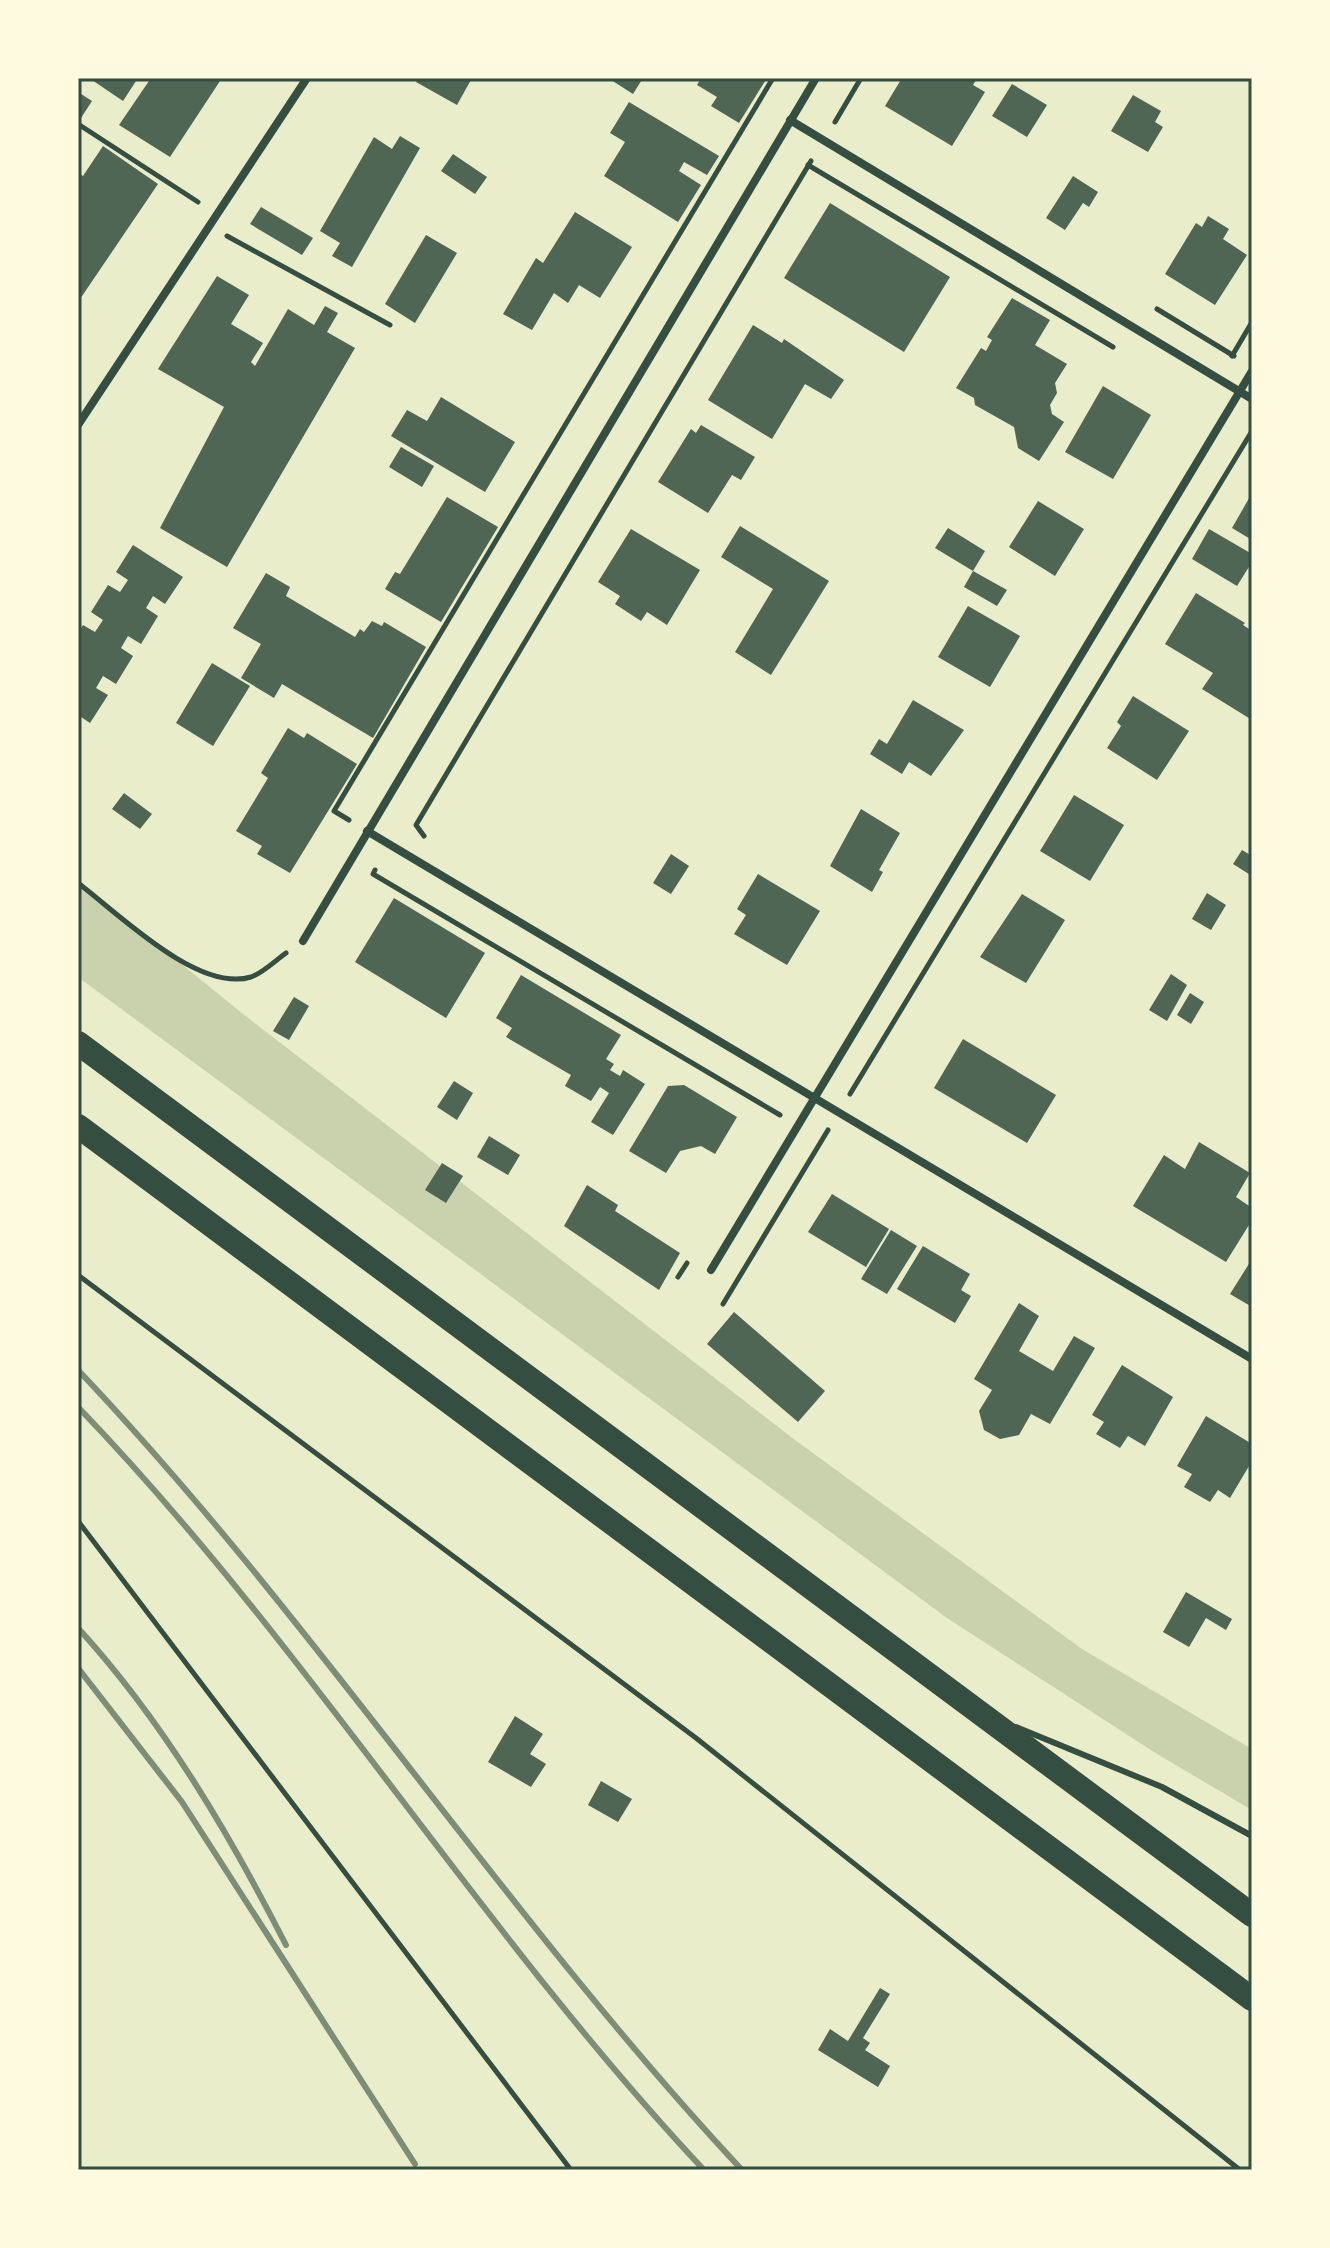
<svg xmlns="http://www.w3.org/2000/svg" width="1330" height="2248" font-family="Merriweather,serif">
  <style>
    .green { fill: #cad2ad }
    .building { fill: #4f6655 }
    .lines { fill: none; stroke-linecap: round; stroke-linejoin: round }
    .path { stroke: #344e41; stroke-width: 5 }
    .service { stroke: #344e41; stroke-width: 6 }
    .minor { stroke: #344e41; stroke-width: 8 }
    .motorway { stroke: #344e41; stroke-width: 24 }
    .rail { stroke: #7c8e77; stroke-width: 6 }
    .neatline { fill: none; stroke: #344e41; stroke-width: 3 }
  </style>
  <rect width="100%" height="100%" fill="#e9edc9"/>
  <!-- green -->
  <path class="green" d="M78,880l165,134 552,426 287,209 170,100v61l-95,-56 -210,-136 -869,-641z"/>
  <!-- building -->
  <g class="building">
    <path d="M89,78h49l-15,23z"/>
    <path d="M151,78h71l-52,79 -51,-32z"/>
    <path d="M418,78h54l-15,27 -41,-23z"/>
    <path d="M608,78h35l-10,16z"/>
    <path d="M701,78h66l-28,45 -28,-17 6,-9 -20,-12z"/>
    <path d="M902,78h70l4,2 -3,5 12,7 -33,54 -67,-40z"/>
    <path d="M1012,84l35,21 -20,32 -35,-21z"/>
    <path d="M78,92l14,9 -11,17 -3,-2z"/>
    <path d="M1133,95l28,16 -6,11 8,5 -15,25 -37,-21z"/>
    <path d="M629,102l90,54 -12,19 -23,-13 -5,9 22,14 -23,37 -74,-46 21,-34 -15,-9z"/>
    <path d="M400,136l20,12 -68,119 -20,-11 8,-13 -20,-12 54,-94 18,12z"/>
    <path d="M103,146l55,38 -80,118v-129l5,3z"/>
    <path d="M453,154l34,23 -12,17 -34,-23z"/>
    <path d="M1073,176l25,16 -9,15 -6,-4 -18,27 -19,-12z"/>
    <path d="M830,203l120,74 -46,75 -120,-74z"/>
    <path d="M261,207l52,31 -11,17 -52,-31z"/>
    <path d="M575,212l57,35 -32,51 -21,-13 -11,18 -14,-10 -22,37 -29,-16 33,-56 7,5z"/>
    <path d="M1208,216l21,13 -6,10 24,16 -32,50 -50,-31 31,-51 6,4z"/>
    <path d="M426,235l31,18 -42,70 -30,-19z"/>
    <path d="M217,276l32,19 -18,29 32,19 -12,19 4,4 33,-57 26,16 11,-19 13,7 -11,19 28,16 -128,219 -67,-39 64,-121 -66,-38z"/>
    <path d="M1012,298l38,22 -15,25 32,19 -12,19 2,10 -7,12 2,9 12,8 -25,39 -21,-13 -4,-21 -39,-22 -1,-7 -18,-10 25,-40 5,3 6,-11 -5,-3z"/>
    <path d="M753,325l29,18 2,-4 60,41 -13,19 -26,-15 -33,55 -64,-39z"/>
    <path d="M1103,386l48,29 -38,64 -48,-27z"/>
    <path d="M441,397l74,45 -30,50 -94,-56 16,-26 20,11z"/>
    <path d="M701,425l54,32 -14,23 -9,-5 -24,38 -50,-31 33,-53 5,4z"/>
    <path d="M401,447l33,19 -12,21 -33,-20z"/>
    <path d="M1252,493v47l-20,-12z"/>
    <path d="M447,497l51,30 -57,95 -56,-33 10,-17 5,2z"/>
    <path d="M1038,501l46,28 -29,47 -46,-29z"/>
    <path d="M740,526l89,55 -58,94 -36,-23 38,-63 -52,-32z"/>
    <path d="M948,528l37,23 -12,20 -38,-23z"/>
    <path d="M631,529l69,41 -33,55 -20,-13 -6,9 -26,-17 5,-8 -22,-14z"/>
    <path d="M1209,529l43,25v8l-15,24 -45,-27z"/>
    <path d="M133,545l50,32 -18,27 -12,-8 -7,12 12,8 -17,28 -13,-8 -7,12 12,8 -17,28 -13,-8 -7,12 12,7 -18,28 -12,-8v-82l5,-8 12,7 8,-12 -12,-8 17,-27 12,7 8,-12 -12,-8z"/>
    <path d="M973,571l34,19 -10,16 -33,-19z"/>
    <path d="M266,573l24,14 -4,9 69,41 5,-8 4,3 8,-11 10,5 2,-4 42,25 -53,91 -91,-54 -8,14 -33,-20 20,-34 -28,-16z"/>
    <path d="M1196,593l49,30 -2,2 9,6v89l-50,-31 11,-16 -48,-29z"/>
    <path d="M968,606l52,30 -30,51 -52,-30z"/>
    <path d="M212,663l38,23 -37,60 -37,-23z"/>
    <path d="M1133,696l56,35 -32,49 -50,-32 14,-22 -4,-4z"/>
    <path d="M913,700l51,30 -33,46 -22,-14 -7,12 -32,-20 9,-15 8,5z"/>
    <path d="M288,728l16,10 3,-5 50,31 -67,109 -33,-19 5,-8 -26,-15 32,-53 -7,-5z"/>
    <path d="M124,793l28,21 -12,15 -28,-20z"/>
    <path d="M1074,795l50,30 -34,56 -50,-30z"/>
    <path d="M861,809l39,24 -21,37 4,2 -11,20 -42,-26z"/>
    <path d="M1242,850l10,6v20l-19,-12z"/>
    <path d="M671,854l18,12 -18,28 -18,-11z"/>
    <path d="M758,874l62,37 -33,54 -53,-31 12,-19 -9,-6z"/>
    <path d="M1207,893l19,12 -15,25 -19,-11z"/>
    <path d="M1022,894l43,26 -39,63 -46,-26z"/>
    <path d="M394,898l91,55 -39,65 -91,-56z"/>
    <path d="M1171,974l16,11 -20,36 -18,-11z"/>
    <path d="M521,975l100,60 -15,24 8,5 -4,6 10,6 3,-6 22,14 -32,51 -22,-13 18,-29 -9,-6 -9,14 -26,-15 6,-11 -65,-38 6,-9 -16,-10z"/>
    <path d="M1190,993l14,9 -13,22 -14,-9z"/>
    <path d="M294,997l15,9 -20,34 -16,-9z"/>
    <path d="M963,1039l93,56 -29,48 -93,-55z"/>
    <path d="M454,1081l19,12 -16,27 -20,-13z"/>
    <path d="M684,1085l53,32 -22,37 -14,-8 -21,5 -14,22 -37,-22 39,-65z"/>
    <path d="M489,1136l31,19 -12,20 -31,-18z"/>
    <path d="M1199,1142l51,31 -14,24 16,11v12l-26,42 -93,-56 31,-51 21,14z"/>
    <path d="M442,1163l21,13 -17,27 -21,-13z"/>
    <path d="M587,1185l31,20 -3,6 65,42 -21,37 -95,-64z"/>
    <path d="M832,1194l57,35 -23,38 -58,-35z"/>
    <path d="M891,1230l26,16 -30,48 -26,-15z"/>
    <path d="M923,1246l47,28 -9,16 10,6 -16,27 -58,-34z"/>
    <path d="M1252,1259v48l-22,-13z"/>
    <path d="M1019,1303l20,13 -20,35 34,20 21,-35 21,12 -45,76 -19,-10 -12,21 -19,4 -16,-9 -5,-19 13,-21 -18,-11z"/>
    <path d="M734,1312l91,79 -27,31 -91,-78z"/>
    <path d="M1122,1365l51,32 -28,49 -17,-10 -8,12 -24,-14 8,-12 -12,-7z"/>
    <path d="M1206,1416l46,28v17l-22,37 -12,-8 -8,12 -26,-15 8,-13 -15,-8z"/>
    <path d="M1186,1592l46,27 -6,11 -20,-12 -17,29 -26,-15z"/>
    <path d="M515,1716l28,18 -13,20 16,10 -15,23 -43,-25z"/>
    <path d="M601,1781l31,18 -14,23 -30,-17z"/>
    <path d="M880,1988l10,6 -27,44 7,5 -5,7 25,16 -12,21 -60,-37 12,-21 18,12z"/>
  </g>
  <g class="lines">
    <!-- path -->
    <g class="path">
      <path d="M835,122l26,-44"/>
      <path d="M78,124l120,78"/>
      <path d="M808,165l305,182"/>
      <path d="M227,236l163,89"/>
      <path d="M1157,309l77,47"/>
      <path d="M1232,356l20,-34"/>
      <path d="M349,820l-15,-9 439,-733"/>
      <path d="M424,836l-8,-11 395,-664"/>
      <path d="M375,870l-2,4 407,241"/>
      <path d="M78,883c41,31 120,110 173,94 12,-4 25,-17 35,-24"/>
      <path d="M850,1094l402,-663"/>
      <path d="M78,1275l618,463 544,432"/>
      <path d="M678,1277l9,-14"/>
      <path d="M723,1304l105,-174"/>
      <path d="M78,1521l493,649"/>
    </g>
    <!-- service -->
    <path class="service" d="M1016,1727l146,60 90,49"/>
    <!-- minor -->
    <g class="minor">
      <path d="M790,120l462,279"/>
      <path d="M78,425l229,-347"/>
      <path d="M367,831l885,528"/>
      <path d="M303,941l513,-863"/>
      <path d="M711,1270l541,-899"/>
    </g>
    <!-- motorway -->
    <g class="motorway">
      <path d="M78,1043l1174,872"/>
      <path d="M78,1126l1174,873"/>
    </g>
    <!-- rail -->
    <g class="rail">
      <path d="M78,1370c239,252 427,546 664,800"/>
      <path d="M78,1407c229,238 401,523 626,763"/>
      <path d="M78,1628c85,93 151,205 208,317"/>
      <path d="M78,1668l104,134 233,362"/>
    </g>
  </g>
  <!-- border -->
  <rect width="1330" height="2248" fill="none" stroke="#fefae0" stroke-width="160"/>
  <rect x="80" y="80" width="1170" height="2088" class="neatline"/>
</svg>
